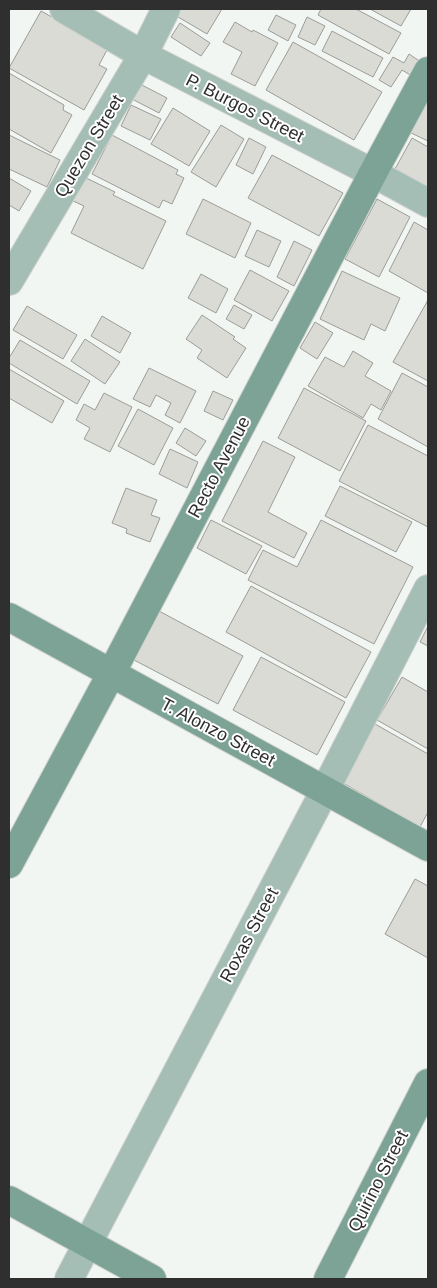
<svg xmlns="http://www.w3.org/2000/svg" width="437" height="1288" font-family="Arial,sans-serif">
  <style>
    .building { fill: #dadbd5; stroke: #9c9d98 }
    .lines { fill: none; stroke-linecap: round; stroke-linejoin: round }
    .street-casing { stroke: #cfd2cf; stroke-width: 30 }
    .secondary-casing { stroke: #cfd2cf; stroke-width: 30 }
    .street { stroke: #a4beb5; stroke-width: 28 }
    .secondary { stroke: #7ca396; stroke-width: 28 }
    .labels { text-anchor: middle; dominant-baseline: central; stroke-width: 4; stroke-linejoin: round; paint-order: stroke }
    .street-label { font-size: 18px; fill: #2e2f2e; stroke: #fff }
  </style>
  <rect width="100%" height="100%" fill="#f2f6f2"/>
  <!-- building -->
  <g class="building">
    <path d="M176,9h46l-15,25 -34,-20z"/>
    <path d="M321,9h35l45,24 -12,21 -71,-39z"/>
    <path d="M370,9h41l-10,17z"/>
    <path d="M41,11l67,37 -9,17 8,4 -23,41 -75,-42z"/>
    <path d="M276,15l20,10 -8,16 -20,-11z"/>
    <path d="M307,17l18,9 -10,19 -17,-8z"/>
    <path d="M235,22l17,10 1,-2 25,13 -23,43 -24,-12 11,-22 -19,-10z"/>
    <path d="M180,23l30,20 -9,13 -30,-19z"/>
    <path d="M332,31l51,27 -10,19 -51,-26z"/>
    <path d="M293,42l89,50 -28,48 -88,-50z"/>
    <path d="M409,54l12,8 -9,14 -10,-6 -11,17 -12,-7 14,-23 11,6z"/>
    <path d="M9,73l55,32 -1,5 9,5 -21,38 -42,-24z"/>
    <path d="M140,84l27,14 -8,15 -27,-14z"/>
    <path d="M424,102l4,2v37l-19,-9z"/>
    <path d="M131,105l30,14 -11,21 -29,-14z"/>
    <path d="M173,108l37,23 -21,35 -38,-22z"/>
    <path d="M221,125l23,14 -28,48 -25,-15z"/>
    <path d="M9,135l51,25 -13,27 -38,-18z"/>
    <path d="M112,135l66,35 -2,4 8,4 -12,26 -9,-4 -4,8 -67,-34z"/>
    <path d="M249,138l17,9 -13,27 -17,-9z"/>
    <path d="M412,138l16,9v40l-33,-18z"/>
    <path d="M272,155l71,38 -24,43 -71,-38z"/>
    <path d="M82,176l33,16 -2,3 53,26 -23,48 -72,-36 13,-27 -13,-6z"/>
    <path d="M9,178l22,13 -12,20 -10,-6z"/>
    <path d="M203,199l48,24 -16,35 -49,-24z"/>
    <path d="M377,199l33,18 -31,60 -34,-18z"/>
    <path d="M414,222l14,8v63l-39,-22z"/>
    <path d="M257,230l24,11 -12,26 -24,-11z"/>
    <path d="M294,241l18,9 -18,36 -17,-9z"/>
    <path d="M250,270l39,21 -17,30 -38,-21z"/>
    <path d="M342,271l58,27 -15,33 -14,-7 -7,16 -44,-21z"/>
    <path d="M201,274l27,15 -12,24 -28,-15z"/>
    <path d="M428,300v81l-35,-19z"/>
    <path d="M234,305l18,10 -8,14 -18,-10z"/>
    <path d="M27,306l50,29 -14,24 -50,-29z"/>
    <path d="M202,315l33,22 -2,2 13,9 -19,30 -30,-20 5,-8 -16,-11z"/>
    <path d="M102,316l29,17 -11,20 -29,-17z"/>
    <path d="M315,322l18,11 -16,26 -17,-11z"/>
    <path d="M85,339l35,23 -15,22 -34,-23z"/>
    <path d="M20,340l70,41 -13,23 -68,-41v-5z"/>
    <path d="M353,351l20,12 -8,13 26,15 -10,19 -10,-6 -8,14 -55,-32 17,-29 19,10z"/>
    <path d="M149,368l47,23 -16,32 -15,-8 6,-12 -15,-8 -6,12 -17,-8z"/>
    <path d="M9,369l55,32 -12,22 -43,-25z"/>
    <path d="M402,373l26,14v60l-50,-28z"/>
    <path d="M304,388l62,33 -26,50 -62,-33z"/>
    <path d="M213,391l20,9 -10,20 -19,-9z"/>
    <path d="M104,393l28,14 -22,45 -26,-13 6,-11 -14,-8 8,-16 11,6z"/>
    <path d="M138,409l35,19 -19,37 -36,-19z"/>
    <path d="M368,425l60,31v71l-89,-46z"/>
    <path d="M185,428l21,13 -10,15 -20,-13z"/>
    <path d="M263,441l32,16 -27,55 39,21 -13,25 -72,-37z"/>
    <path d="M170,449l28,13 -11,26 -28,-14z"/>
    <path d="M340,486l72,36 -16,30 -71,-36z"/>
    <path d="M126,488l31,12 -6,15 9,3 -10,24 -24,-9 1,-4 -15,-6z"/>
    <path d="M211,520l51,26 -16,28 -49,-26z"/>
    <path d="M321,520l92,47 -39,77 -126,-64 15,-30 34,17z"/>
    <path d="M251,586l120,66 -25,46 -120,-66z"/>
    <path d="M159,611l84,45 -25,48 -84,-44z"/>
    <path d="M428,626v20l-8,-4z"/>
    <path d="M261,657l84,45 -28,53 -84,-45z"/>
    <path d="M402,677l26,15v57l-51,-29z"/>
    <path d="M375,724l53,30v58l-8,15 -77,-44z"/>
    <path d="M415,879l13,7v72l-43,-24z"/>
  </g>
  <g class="lines">
    <defs>
      <g id="street">
        <path d="M64,9l79,46 230,118 55,30"/>
        <path d="M9,281l134,-226 23,-46"/>
        <path d="M69,1279l256,-489 103,-201"/>
      </g>
      <g id="secondary">
        <path d="M9,617l419,230"/>
        <path d="M9,864l102,-190 262,-501 55,-102"/>
        <path d="M9,1200l143,79"/>
        <path d="M328,1279l100,-196"/>
      </g>
    </defs>
    <!-- street casing -->
    <use href="#street" class="street-casing"/>
    <!-- secondary casing -->
    <use href="#secondary" class="secondary-casing"/>
    <!-- street -->
    <use href="#street" class="street"/>
    <!-- secondary -->
    <use href="#secondary" class="secondary"/>
  </g>
  <g class="labels">
    <!-- street labels -->
    <g class="street-label">
      <text transform="translate(245 108) rotate(27)">P. Burgos Street</text>
      <text transform="translate(89 146) rotate(-59)">Quezon Street</text>
      <text transform="translate(219 467) rotate(-62)">Recto Avenue</text>
      <text transform="translate(218 732) rotate(28)">T. Alonzo Street</text>
      <text transform="translate(249 935) rotate(-62)">Roxas Street</text>
      <text transform="translate(378 1181) rotate(-63)">Quirino Street</text>
    </g>
  </g>
  <!-- border -->
  <rect width="437" height="1288" fill="none" stroke="#2e2f2e" stroke-width="20"/>
</svg>
